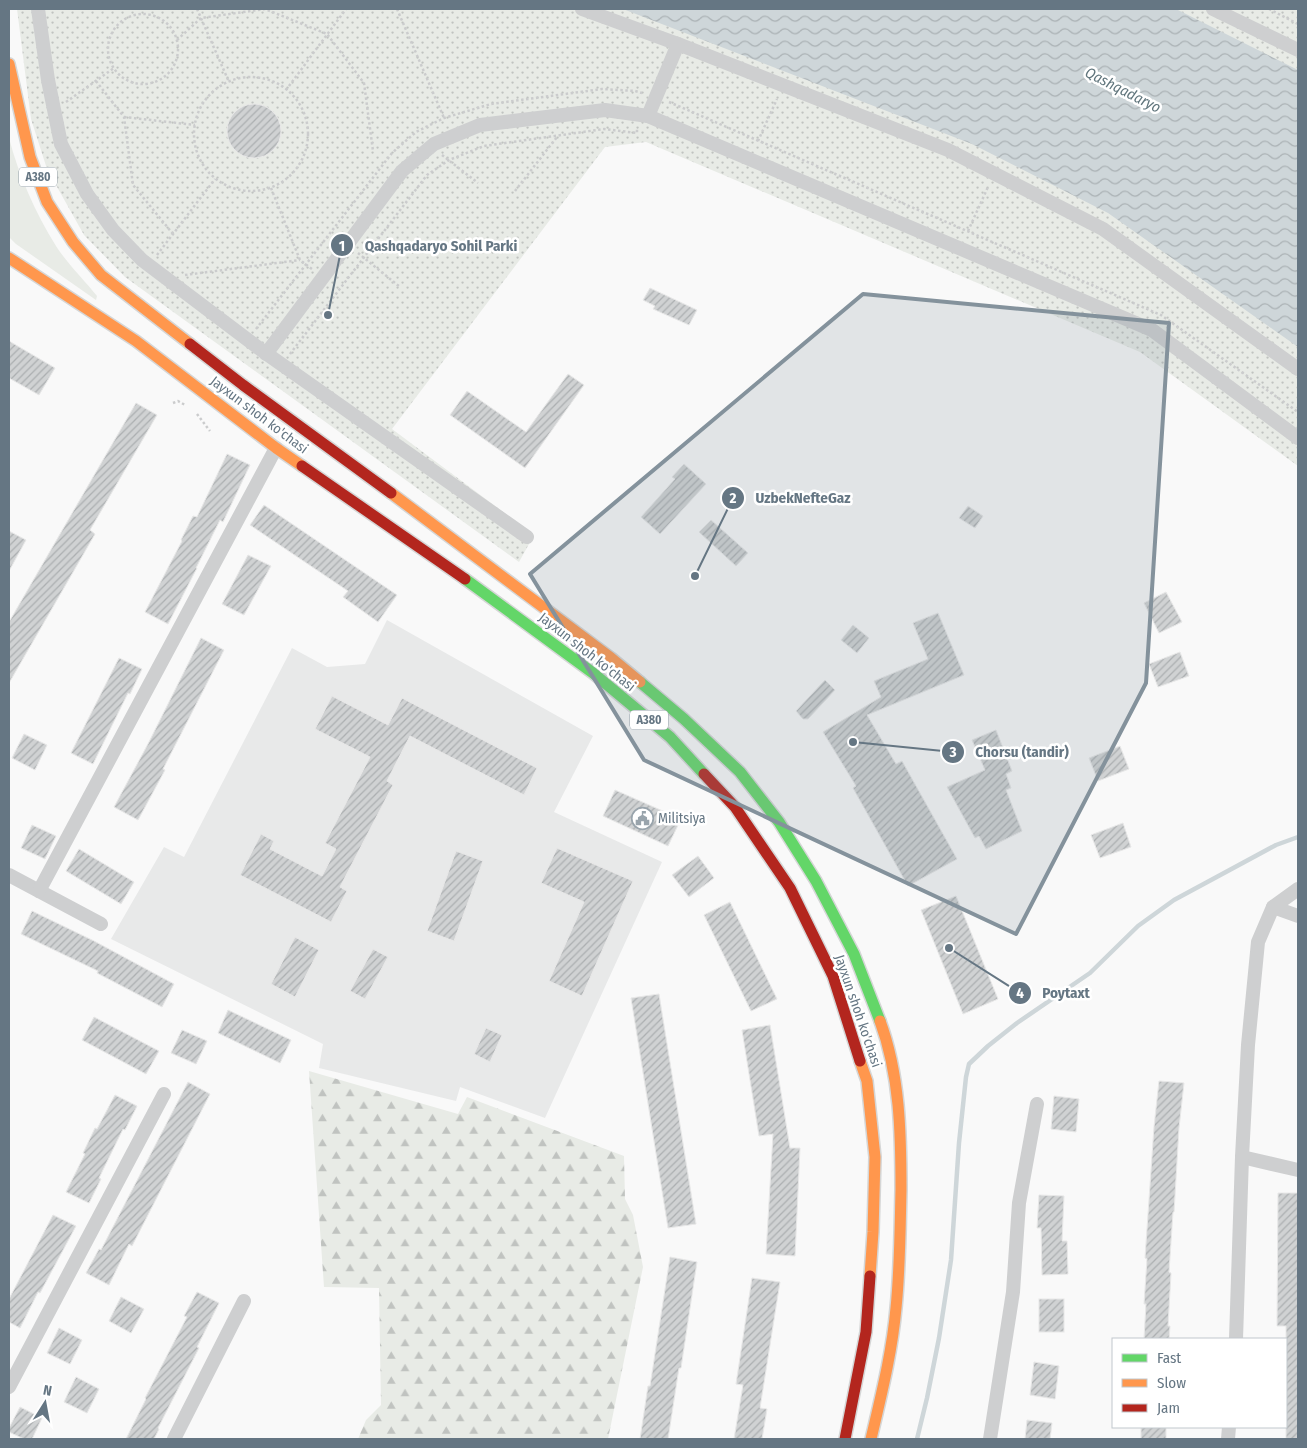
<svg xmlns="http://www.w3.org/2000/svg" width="1307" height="1448" font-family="'Fira Sans Condensed',sans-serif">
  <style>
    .built { fill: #e8e9e9 }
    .grass { fill: #e8ebe6 }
    .forest { fill: url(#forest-firs) }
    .park { fill: url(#park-dots) }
    .water { fill: url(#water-waves) }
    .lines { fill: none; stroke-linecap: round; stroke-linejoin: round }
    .stream { stroke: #ced6d9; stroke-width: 4.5 }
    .building { fill: url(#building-hatch); stroke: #e8e8e8 }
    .fast-casing { stroke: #d5d6d6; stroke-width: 14 }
    .slow-casing { stroke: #d5d6d6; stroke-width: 14 }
    .jam-casing { stroke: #d5d6d6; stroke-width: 14 }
    .path { stroke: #cbcccd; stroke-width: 2.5; stroke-dasharray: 2.5 2.5; stroke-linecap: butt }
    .street { stroke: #cecfd0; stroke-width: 14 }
    .fast { stroke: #63d668; stroke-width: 11 }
    .slow { stroke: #ff974d; stroke-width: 11 }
    .jam { stroke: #b3261e; stroke-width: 11 }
    .marked { fill: #84929c; fill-opacity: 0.2; stroke: #84929c; stroke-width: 4; stroke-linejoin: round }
    .labels { text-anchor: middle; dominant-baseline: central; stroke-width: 5; stroke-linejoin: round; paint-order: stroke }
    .shield { fill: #fff; stroke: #939fa8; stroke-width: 1 }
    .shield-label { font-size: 12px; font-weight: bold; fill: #657683 }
    .street-label { font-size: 14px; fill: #657683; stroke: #fff }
    .poi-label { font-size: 14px; fill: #657683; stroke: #fff; text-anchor: start }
    .water-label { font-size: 15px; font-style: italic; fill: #60757c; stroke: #fff }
    .leader { fill: none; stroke: #657683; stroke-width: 2 }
    .callout-dot { fill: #657683; stroke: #fff; stroke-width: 2 }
    .mark-label { font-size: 15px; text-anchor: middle; font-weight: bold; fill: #fff }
    .callout-label { font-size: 15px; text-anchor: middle; font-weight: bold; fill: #657683; stroke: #fff; stroke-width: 5; stroke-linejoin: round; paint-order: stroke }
  </style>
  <defs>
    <pattern id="forest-firs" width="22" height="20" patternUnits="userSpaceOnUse" patternTransform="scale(1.25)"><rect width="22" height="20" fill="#e8ebe6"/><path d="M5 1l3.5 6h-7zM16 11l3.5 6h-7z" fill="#c0c3c0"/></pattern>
    <pattern id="park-dots" width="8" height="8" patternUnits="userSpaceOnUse" patternTransform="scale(1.25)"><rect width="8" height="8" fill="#e8ebe6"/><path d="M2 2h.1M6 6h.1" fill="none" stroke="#c0c3c0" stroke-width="1.8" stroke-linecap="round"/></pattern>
    <pattern id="water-waves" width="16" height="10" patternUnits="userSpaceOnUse" patternTransform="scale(1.25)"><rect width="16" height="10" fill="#ced6d9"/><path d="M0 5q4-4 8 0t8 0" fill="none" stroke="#abb2b5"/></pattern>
    <pattern id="building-hatch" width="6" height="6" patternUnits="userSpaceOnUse" patternTransform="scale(1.25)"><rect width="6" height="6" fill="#d0d2d3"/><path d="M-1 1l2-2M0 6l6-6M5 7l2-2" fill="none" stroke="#acafb1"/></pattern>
  </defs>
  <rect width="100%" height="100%" fill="#f9f9f9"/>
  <!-- built -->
  <path class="built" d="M387,620l206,116 -39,76 108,50 -117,256 -85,-31 -4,14 -137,-33 4,-24 -212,-105 53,-92 20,10 108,-209 35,19 38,-3z"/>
  <!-- grass -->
  <path class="grass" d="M9,138c10,38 26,74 47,108 10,16 29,35 41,50l-1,4 -80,-56 -7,-7z"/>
  <!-- forest -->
  <path class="forest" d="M309,1071l149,43 9,-17 157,59 1,43 8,16 10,52 -35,172h-250l8,-19 15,-15 -2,-117 -55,-1z"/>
  <!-- park -->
  <path class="park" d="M17,9h1281v457l-158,-114 -494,-210 -41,5 -213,282 142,106 -15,27 -394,-285 -41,-42 -37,-66 -16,-50z"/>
  <!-- water -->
  <path class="water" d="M623,9h553l122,61v277l-190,-134 -136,-69z"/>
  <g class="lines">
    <!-- stream -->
    <path class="stream" d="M917,1439l10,-41 12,-60 12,-78 8,-117 7,-66 3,-13 19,-18 29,-23 73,-50 48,-47 36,-26 102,-55 22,-8"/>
  </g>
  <!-- building -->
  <g class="building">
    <circle cx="254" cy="131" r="27"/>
    <path d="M650,288l47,22 -8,15 -36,-16 2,-3 -12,-6z"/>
    <path d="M9,341l46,27 -16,27 -30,-17z"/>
    <path d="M568,374l16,11 -59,83 -75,-53 17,-24 59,41z"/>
    <path d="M136,403l21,12 -67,115 5,4 -86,149v-61z"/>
    <path d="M227,454l23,11 -27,57 -3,-2 -24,48h1l-29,56 -23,-12 37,-71 -1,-1 12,-24 4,1z"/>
    <path d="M684,464l22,20 -46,50 -19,-17 34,-38 -3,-2z"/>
    <path d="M264,505l133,90 -19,27 -35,-25 5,-6 -98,-66z"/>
    <path d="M968,506l15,10 -8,12 -16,-10z"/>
    <path d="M711,520l37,33 -12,13 -37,-34z"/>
    <path d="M9,531l17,9 -17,31z"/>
    <path d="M248,555l23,11 -27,49 -22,-11z"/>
    <path d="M1166,592l16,30 -23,11 -15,-30z"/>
    <path d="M938,613l26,62 -97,40 29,49 6,-3 55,98 -49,27 -55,-98 3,-2 -33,-54 58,-35 -7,-16 54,-22 -15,-36z"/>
    <path d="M853,625l16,13 -12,15 -16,-13z"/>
    <path d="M201,638l23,12 -61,119 2,1 -27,50 -24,-13 35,-65z"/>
    <path d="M1180,652l9,24 -31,11 -9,-23z"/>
    <path d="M119,658l23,11 -12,25 -2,-1 -35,71 -22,-11z"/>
    <path d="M825,680l10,10 -27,29h-5l-7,-8z"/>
    <path d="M332,696l56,29 14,-27 135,70 -13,27 -114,-59 -23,45 6,4 -53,102 7,4 -16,31 -91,-47 21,-41 13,7 -4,8 52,27 14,-27 -11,-6 45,-86 -55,-28z"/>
    <path d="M996,730l16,41 -6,3 5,14 -5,2 16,41 -36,18 -7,-13 -4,2 -28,-51 38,-17 -13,-30z"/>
    <path d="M24,734l23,11 -12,25 -23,-12z"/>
    <path d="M1120,746l9,23 -31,12 -9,-23z"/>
    <path d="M615,790l66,29 -13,27 -65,-30z"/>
    <path d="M1123,823l8,24 -31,11 -9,-23z"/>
    <path d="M32,825l24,11 -11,23 -24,-11z"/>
    <path d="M557,848l76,33 -51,115 -33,-15 35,-79 -43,-19z"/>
    <path d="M79,849l55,33 -13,22 -55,-33z"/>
    <path d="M456,851l27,10 -29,80 -27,-10z"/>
    <path d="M698,856l16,22 -25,19 -17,-22z"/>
    <path d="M956,896l42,103 -35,15 -42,-104z"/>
    <path d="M730,902l47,97 -26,12 -47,-96z"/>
    <path d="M32,911l62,30 80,43 -12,23 -65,-34 1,-2 -77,-37z"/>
    <path d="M295,937l24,13 -24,47 -24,-13z"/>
    <path d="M373,949l15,8 -23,42 -15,-8z"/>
    <path d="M659,994l37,230 -28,4 -37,-230z"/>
    <path d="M228,1010l63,30 -11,23 -62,-30z"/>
    <path d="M94,1017l65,34 -13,23 -64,-34z"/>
    <path d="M770,1025l20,123h10l-5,108 -29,-2 7,-120 -14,2 -17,-106z"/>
    <path d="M486,1028l16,7 -12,27 -16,-8z"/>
    <path d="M182,1030l25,11 -11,23 -25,-11z"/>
    <path d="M1159,1081l25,2 -5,45 -5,84h-1l-4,60 2,1 -3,53h2l-1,13h-25l2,-35h-2l3,-45 -2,-1 9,-131z"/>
    <path d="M188,1082l22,12 -78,152 -3,-2 -20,41 -23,-12 13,-24 2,1z"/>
    <path d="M115,1095l22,11 -12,24 -2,-1 -24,49 2,1 -12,24 -23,-11 19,-38 -2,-1 12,-25 2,1z"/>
    <path d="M1054,1096l25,3 -3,33 -25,-3z"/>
    <path d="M1278,1193h20v246h-12v-113h-9z"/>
    <path d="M1039,1195l25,1 -2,45h5l1,33 -26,1 -1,-47h-4z"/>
    <path d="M53,1215l23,11 -36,67 -2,-1 -18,36 -11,-6v-23z"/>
    <path d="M670,1257l27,5 -16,106h-2l-11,71h-28l8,-53h2z"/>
    <path d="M752,1278l28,4 -20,126 7,1 -5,30h-28l9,-54 -7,-1z"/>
    <path d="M197,1292l22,11 -22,44 2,1 -41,80 1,1 -5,10h-28l20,-40 -1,-1 42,-81 -3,-1z"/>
    <path d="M121,1297l23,12 -13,24 -22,-12z"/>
    <rect x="1039" y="1299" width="25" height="33"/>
    <path d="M59,1328l23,12 -12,24 -23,-11z"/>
    <path d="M1034,1362l25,4 -4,33 -25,-4z"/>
    <path d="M76,1377l23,12 -12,24 -23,-11z"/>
    <path d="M20,1407l22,11 -10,21h-8l-15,-7v-4z"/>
    <path d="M1027,1420l25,3 -2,16h-25z"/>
    <rect x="1141" y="1427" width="25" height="12"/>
  </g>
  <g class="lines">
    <defs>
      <g id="fast">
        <path d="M465,579l128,94 77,64 34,37"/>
        <path d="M640,682l44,37 56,53 39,50 37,59 38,73 26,67"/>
      </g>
      <g id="slow">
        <path d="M9,64l21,93 17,45 26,40 28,33 89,69"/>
        <path d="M9,258l127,83 140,107 26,18"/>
        <path d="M391,493l220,165 29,24"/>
        <path d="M860,1061l7,20 8,76 -2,75 -3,44"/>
        <path d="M871,1439c10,-43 21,-86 25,-131 4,-39 4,-78 5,-118 0,-56 -1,-115 -21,-169"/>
      </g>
      <g id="jam">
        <path d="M190,344l53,41 148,108"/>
        <path d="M302,466l163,113"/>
        <path d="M704,774l31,33 55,81 43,88 27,85"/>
        <path d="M845,1439l21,-107 4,-56"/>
      </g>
    </defs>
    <!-- fast casing -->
    <use href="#fast" class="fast-casing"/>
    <!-- slow casing -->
    <use href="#slow" class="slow-casing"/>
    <!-- jam casing -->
    <use href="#jam" class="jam-casing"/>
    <!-- path -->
    <g class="path">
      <path d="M197,9l32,73"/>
      <path d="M397,9l47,109"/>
      <path d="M1269,9l29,15"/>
      <circle cx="143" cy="49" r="35"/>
      <path d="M177,40l24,-22 64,-9 62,25 37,49 9,68"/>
      <circle cx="251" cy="134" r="57"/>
      <path d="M96,81l28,36 9,68 40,49"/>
      <path d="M286,90l60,-81"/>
      <path d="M66,102l48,-34"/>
      <path d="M669,102l492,213 137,97"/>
      <path d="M124,117l71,8"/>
      <path d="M758,141l19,-42"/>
      <path d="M442,155l36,28"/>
      <path d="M271,188l29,72 12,9"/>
      <path d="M515,191l42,-54"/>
      <path d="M968,231l20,-44"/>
      <path d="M358,253l42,34"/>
      <path d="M157,255l58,-76"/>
      <path d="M185,275l115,-15"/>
      <path d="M256,329l136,-176 24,-21 28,-14 47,-14 111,-15 33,2 7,2"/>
      <path d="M290,354l137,-179 22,-15 35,-14 120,-17 33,4v-4"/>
      <path d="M173,403l5,-2 7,4"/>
      <path d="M197,414l13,17"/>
    </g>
    <!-- street -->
    <g class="street">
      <path d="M38,9l10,71 13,64 26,50 26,36 29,30 122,92 263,185"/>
      <path d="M582,9l96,35 270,106 155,79 195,140"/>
      <path d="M1213,9l85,41"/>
      <path d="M648,116l30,-72"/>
      <path d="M266,354l136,-183 32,-27 46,-19 125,-15 43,6 504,214 146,108"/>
      <path d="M9,875l92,49"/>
      <path d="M39,891l237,-443"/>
      <path d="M1273,907l25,9"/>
      <path d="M1242,1157l56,13"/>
      <path d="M1236,1339l6,-182 6,-112 10,-103 15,-35 25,-18"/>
      <path d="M9,1387l155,-293"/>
      <path d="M174,1439l70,-138"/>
      <path d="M990,1439l23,-147 6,-89 18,-99"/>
      <path d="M1228,1439l1,-12"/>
    </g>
    <!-- fast -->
    <use href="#fast" class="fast"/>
    <!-- slow -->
    <use href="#slow" class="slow"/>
    <!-- jam -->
    <use href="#jam" class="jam"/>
  </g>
  <!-- marked area -->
  <path class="marked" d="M863,294l306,29 -23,360 -130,251 -372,-174 -114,-186z"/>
  <!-- icons -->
  <defs>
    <symbol id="civic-ring" viewBox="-11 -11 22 22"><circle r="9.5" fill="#fff" stroke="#99a4ac" stroke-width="1.5"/><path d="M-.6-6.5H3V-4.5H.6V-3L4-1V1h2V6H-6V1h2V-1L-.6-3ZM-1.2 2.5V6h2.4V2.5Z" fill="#99a4ac"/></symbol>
  </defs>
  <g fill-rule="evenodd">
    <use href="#civic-ring" x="630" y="806" width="25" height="25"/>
  </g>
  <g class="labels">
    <!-- shield labels -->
    <g class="shield">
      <rect x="19" y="167.5" width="38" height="19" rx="4"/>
      <rect x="630" y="710.5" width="38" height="19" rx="4"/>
    </g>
    <g class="shield-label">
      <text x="38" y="177">A380</text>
      <text x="649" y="720">A380</text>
    </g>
    <!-- street labels -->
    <g class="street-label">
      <text transform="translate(259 415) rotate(37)">Jayxun shoh ko'chasi</text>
      <text transform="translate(587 652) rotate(38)">Jayxun shoh ko'chasi</text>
      <text transform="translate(858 1011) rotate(71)">Jayxun shoh ko'chasi</text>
    </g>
    <!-- poi labels -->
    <g class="poi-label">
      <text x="658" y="818">Militsiya</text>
    </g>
    <!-- water labels -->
    <g class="water-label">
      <text transform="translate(1123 90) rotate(27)">Qashqadaryo</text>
    </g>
  </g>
  <!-- callouts -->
  <path class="leader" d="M328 315L342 245M695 576L733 498M853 742L953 752M949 948L1020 993"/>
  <g class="callout-dot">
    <circle cx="328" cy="315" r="5"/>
    <circle cx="695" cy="576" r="5"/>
    <circle cx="853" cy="742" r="5"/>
    <circle cx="949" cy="948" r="5"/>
    <circle cx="342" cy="245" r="12"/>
    <circle cx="733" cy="498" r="12"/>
    <circle cx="953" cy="752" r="12"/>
    <circle cx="1020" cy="993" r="12"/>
  </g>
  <g class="mark-label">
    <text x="342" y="251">1</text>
    <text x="733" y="503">2</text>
    <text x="953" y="757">3</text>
    <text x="1020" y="998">4</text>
  </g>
  <g class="callout-label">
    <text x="441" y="251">Qashqadaryo Sohil Parki</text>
    <text x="803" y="503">UzbekNefteGaz</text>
    <text x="1022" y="757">Chorsu (tandir)</text>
    <text x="1066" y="998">Poytaxt</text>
  </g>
  <!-- border -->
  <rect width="1307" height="1448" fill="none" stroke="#657683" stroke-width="20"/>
  <!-- legend -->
  <rect x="1112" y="1338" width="175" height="90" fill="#ffffff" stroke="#c1c8cd"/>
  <rect x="1122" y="1354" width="25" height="8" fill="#63d668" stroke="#c1c8cd"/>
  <text x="1157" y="1363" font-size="15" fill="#657683">Fast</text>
  <rect x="1122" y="1379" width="25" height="8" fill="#ff974d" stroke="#c1c8cd"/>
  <text x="1157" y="1388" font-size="15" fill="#657683">Slow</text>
  <rect x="1122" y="1404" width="25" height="8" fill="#b3261e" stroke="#c1c8cd"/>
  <text x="1157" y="1413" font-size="15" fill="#657683">Jam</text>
  <!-- north arrow -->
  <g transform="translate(45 1403) rotate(11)" stroke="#ffffff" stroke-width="4" paint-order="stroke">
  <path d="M0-4L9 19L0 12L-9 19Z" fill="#657683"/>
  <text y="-8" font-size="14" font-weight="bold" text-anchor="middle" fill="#657683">N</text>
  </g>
</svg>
